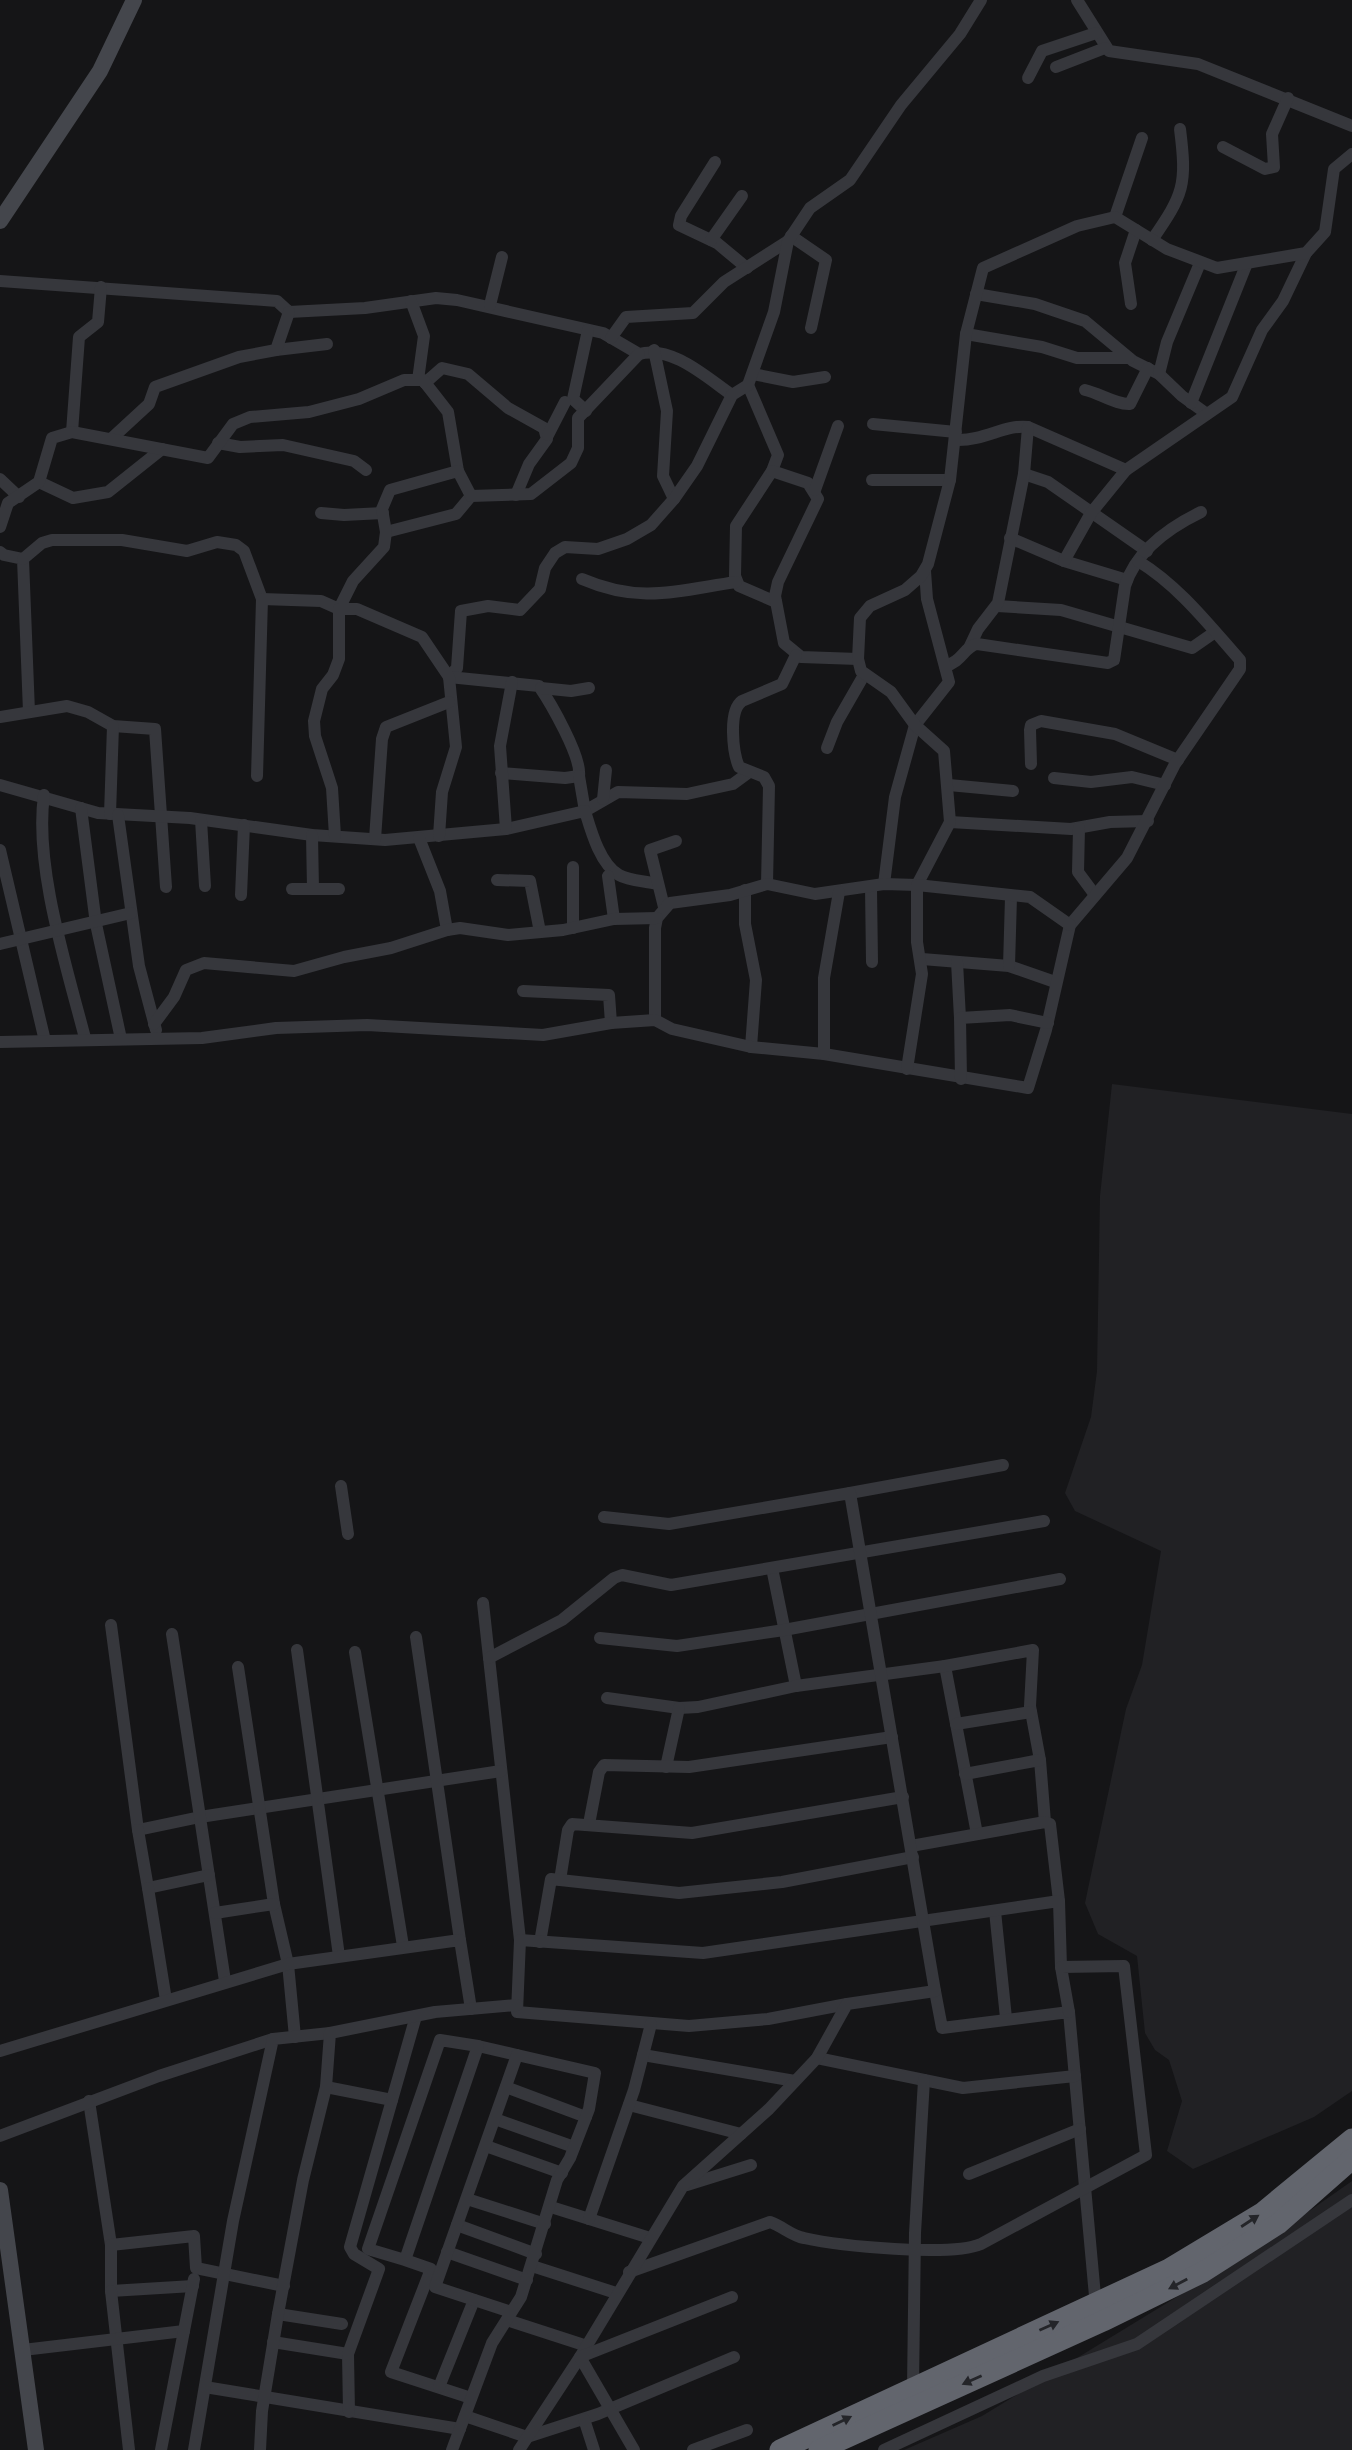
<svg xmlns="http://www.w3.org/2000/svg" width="1352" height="2450" font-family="'Source Sans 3',sans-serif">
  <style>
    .built { fill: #212124 }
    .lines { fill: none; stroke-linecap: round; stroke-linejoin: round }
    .street { stroke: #36373c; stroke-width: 12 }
    .secondary { stroke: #44464c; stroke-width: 16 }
    .highway { stroke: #62656d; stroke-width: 21 }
    .oneway { fill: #242529 }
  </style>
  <rect width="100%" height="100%" fill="#151517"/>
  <!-- built -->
  <g class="built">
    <path d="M1112,1084l240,30v977l-38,26 -121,52 -26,-18 15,-50 -13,-41 -14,-10 -10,-17 -8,-77 -39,-22 -13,-31 41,-194 16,-44 19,-114 -86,-40 -10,-18 26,-76 6,-46 3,-175z"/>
    <path d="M1352,2181v269h-448l78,-34 270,-165z"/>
  </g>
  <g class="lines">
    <!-- street -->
    <g class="street">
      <path d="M1077,0l32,51 89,13 154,62"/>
      <path d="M1056,67l49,-19"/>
      <path d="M1028,78l14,-27 54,-18"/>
      <path d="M1223,147l42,22 9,-2 -2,-33 16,-36"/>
      <path d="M715,162l-34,54 -2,9 38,18 30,25"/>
      <path d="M1115,217l27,-79"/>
      <path d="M791,236l35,24 -15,68"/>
      <path d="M711,240l31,-44"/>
      <path d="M1152,240c32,-46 35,-55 28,-111"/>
      <path d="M0,281l277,20 12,11 76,-4 71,-10 21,2 146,33 36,21c33,-9 67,23 93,41"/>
      <path d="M976,294l59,10 50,17 48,40 26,13 23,22 25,18"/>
      <path d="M411,301l13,35 -6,44"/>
      <path d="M1131,304l-6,-41 11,-33"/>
      <path d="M490,305l12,-48"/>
      <path d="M966,334l76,13 35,11h52"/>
      <path d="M611,338l15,-21 67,-4 31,-31 64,-41"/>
      <path d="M276,350l51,-6"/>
      <path d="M654,350l13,61 -4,65 11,23"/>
      <path d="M753,374l40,8 32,-5"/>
      <path d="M1159,374l8,-32 33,-79"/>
      <path d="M425,383l17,-15 26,6 40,34 36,20 3,11 -18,25 -13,31"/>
      <path d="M748,385l30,70 -6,16 -36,55 -1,50 4,10 37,16"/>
      <path d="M1085,390c14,3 32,15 45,14l18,-36"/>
      <path d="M1191,403l56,-140"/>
      <path d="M586,411l-13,-12 15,-69"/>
      <path d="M873,424l83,8"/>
      <path d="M72,432l7,-95 19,-15 3,-35"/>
      <path d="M548,435l17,-33"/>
      <path d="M111,439l38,-35 6,-17 84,-30 37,-7 13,-38"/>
      <path d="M956,440c29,1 49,-16 72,-13l98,43"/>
      <path d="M218,443l22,4 43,-2 71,16 12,9"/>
      <path d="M772,471l36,12 10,16 -40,83 -3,14 9,47 17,14 57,2"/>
      <path d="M1024,474l24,8 99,69"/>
      <path d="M0,479l19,18"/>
      <path d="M872,480h78"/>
      <path d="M39,482l34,16 35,-6 54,-43"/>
      <path d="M815,490l23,-64"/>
      <path d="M321,513l23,2 39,-2"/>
      <path d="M0,527l8,-24 31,-21 13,-44 20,-6 136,26 25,-34 17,-7 59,-5 50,-13 45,-19h19l25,32 10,59"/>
      <path d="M386,532l70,-18 15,-18"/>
      <path d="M1010,538l54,23 63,19"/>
      <path d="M0,552l4,3 19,4 6,153"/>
      <path d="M23,559l19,-16 10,-3h70l65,11 30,-9 19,3 8,6 18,48"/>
      <path d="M1064,561l27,-48 35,-43 106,-73 30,-67 21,-29 23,-48"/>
      <path d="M582,579c58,25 94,12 154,3"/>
      <path d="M997,606l64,4 131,38 23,-16"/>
      <path d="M970,646l8,-17 20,-26 26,-129 4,-47"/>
      <path d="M945,666c17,-4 19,-19 32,-22l131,19 6,-3 11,-74c11,-35 45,-59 76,-74"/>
      <path d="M449,677l8,-9 4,-57 27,-5 32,4 20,-21 5,-21 10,-15 10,-6 33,2 29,-10 24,-14 23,-26 23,-33 35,-71 16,-10 26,-73 14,-71 22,-33 40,-28 51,-75 59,-71 21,-34"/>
      <path d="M449,677l90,9c11,16 43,71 40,90l-14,2 -64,-5"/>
      <path d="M541,688l30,3 18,-3"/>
      <path d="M0,717l67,-11 21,6 25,14 42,3 11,158"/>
      <path d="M827,748l10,-26 27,-47"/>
      <path d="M1031,764l-1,-34 1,-5 10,-4 74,13 63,26"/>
      <path d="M257,776l5,-177 59,2 18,8 14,-28 31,-34 2,-15 -4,-23 8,-19 68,-19 13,25 60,-2 40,-31 7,-15v-30l61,-64"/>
      <path d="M579,776l6,35 33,-19 69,2 46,-10 15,-11"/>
      <path d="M1054,778l37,4 41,-5 33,8"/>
      <path d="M0,785l98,28 92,5 122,17 73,5 121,-11 79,-18c6,20 15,53 34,64 10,6 27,6 38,9"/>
      <path d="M949,785l64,6"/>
      <path d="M44,795c-10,71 23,173 41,243"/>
      <path d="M603,799l3,-29"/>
      <path d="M81,808l15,116 25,115"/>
      <path d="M110,814l3,-88"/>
      <path d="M118,815l21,151 17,64"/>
      <path d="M201,820l4,66"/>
      <path d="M950,822l121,7 39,-7 38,-1"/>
      <path d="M1079,828l-1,44 17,23"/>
      <path d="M506,829l-6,-83 12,-64"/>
      <path d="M312,835l1,54"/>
      <path d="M335,836l-3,-48 -17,-52 -1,-15 8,-32 11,-14 6,-16v-50h18l65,28 27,40 7,70 -14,45 -3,44"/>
      <path d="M419,838l21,53 7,39"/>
      <path d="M375,839l7,-100 4,-12 63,-25"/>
      <path d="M0,850l45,191"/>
      <path d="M573,867v61"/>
      <path d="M608,876l6,43"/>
      <path d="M497,880l33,1 10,51"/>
      <path d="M767,884l2,-98 -5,-9 -25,-10c-6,-14 -11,-56 3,-66l40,-17 14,-29"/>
      <path d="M884,884l11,-87 20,-72 34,-43 -22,-83 -2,-28"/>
      <path d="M871,888l1,74"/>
      <path d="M292,889h47"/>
      <path d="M745,890v34l11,56 -5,67"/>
      <path d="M241,895l3,-70"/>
      <path d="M664,907l-14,-57 26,-9"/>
      <path d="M0,944l131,-31"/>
      <path d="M922,959l87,7 46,16"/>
      <path d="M957,962l3,56"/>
      <path d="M1009,966l2,-69"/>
      <path d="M523,991l86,4 2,28"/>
      <path d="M655,1020v-92l2,-10 13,-15 60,-8 37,-11 48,10 69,-10 33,1 33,-63 -6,-71 -29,-26 -24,-33 -30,-21 -3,-12 2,-41 10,-12 35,-16 16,-14 7,-12 22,-84 16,-146 17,-66 94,-42 38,-9 52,32 50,19 89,-15 19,-21 9,-63 18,-15"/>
      <path d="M154,1024l20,-27 12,-27 18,-7 90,8 50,-14 47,-9 56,-18 13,-2 48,7 55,-5 51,-11 43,-1"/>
      <path d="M0,1042l202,-4 74,-10 91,-3 176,10 68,-12 44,-3 17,9 79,18 73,7 204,34 18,-58 24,-105 57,-67 48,-94 65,-95v-9c-31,-35 -61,-74 -102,-99"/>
      <path d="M824,1054v-76l15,-86"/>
      <path d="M907,1069l15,-95 -5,-32v-57l113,12 40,28"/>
      <path d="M961,1079l-1,-61 50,-3 38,8"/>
      <path d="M341,1486l7,48"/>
      <path d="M850,1493l153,-28"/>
      <path d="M772,1568l24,118"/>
      <path d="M483,1603l37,337"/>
      <path d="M111,1625l27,205 62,-13 301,-46"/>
      <path d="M172,1634l53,347"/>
      <path d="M416,1637l44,303"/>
      <path d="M600,1638l77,8 107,-16 276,-51"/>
      <path d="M297,1650l42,306"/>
      <path d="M355,1652l48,294"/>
      <path d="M489,1658l73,-38 52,-42 8,-3 49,10 373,-64"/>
      <path d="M945,1666l32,168"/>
      <path d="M238,1667l36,237 14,60 7,73"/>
      <path d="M607,1698l72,10 19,-1 98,-21 149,-20 88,-16 -3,56 10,54 5,62"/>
      <path d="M956,1724l75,-12"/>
      <path d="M666,1767l13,-59"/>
      <path d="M965,1774l75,-14"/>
      <path d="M589,1824l10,-52 5,-7 85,2 203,-30"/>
      <path d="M138,1830l10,58 61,-13"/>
      <path d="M911,1846l134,-24 5,2 9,77"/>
      <path d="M560,1880l8,-50 4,-6 120,9 211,-36"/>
      <path d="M148,1888l18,112"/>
      <path d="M995,1911l11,107"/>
      <path d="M215,1913l59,-9"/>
      <path d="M540,1942l11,-63 128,14 103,-11 131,-25"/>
      <path d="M935,1991l7,37 127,-16 27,295"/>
      <path d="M847,2004l-79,15 -79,7 -172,-14 3,-72 183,13 356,-52 2,66"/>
      <path d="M478,2046l39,9"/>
      <path d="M0,2051l288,-87 172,-24 11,69"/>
      <path d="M643,2055l152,26"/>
      <path d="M817,2058l146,30 112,-12"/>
      <path d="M326,2087l66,13"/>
      <path d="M506,2087l80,30"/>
      <path d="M89,2101l22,144"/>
      <path d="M629,2105l112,29"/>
      <path d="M495,2119l79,28"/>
      <path d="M0,2136l159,-60 114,-37"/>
      <path d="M486,2146l76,27"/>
      <path d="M969,2174l111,-45"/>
      <path d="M687,2185l64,-20"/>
      <path d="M467,2199l78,25"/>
      <path d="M551,2207l99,31"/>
      <path d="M589,2219l45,-129 17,-66"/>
      <path d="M457,2225l79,29"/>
      <path d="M447,2252l80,28"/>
      <path d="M405,2260l-37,-11 72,-209 38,6 -73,214 26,9 -40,103 80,26"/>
      <path d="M532,2266l84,27"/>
      <path d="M629,2272l141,-50c12,4 22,14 34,16 35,8 147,19 177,6l165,-89 -22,-189 -63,1 8,45"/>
      <path d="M193,2286l-82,5v-46l83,-9 2,32 88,18"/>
      <path d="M111,2291l18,159"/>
      <path d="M278,2314l64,10"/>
      <path d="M507,2320l80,26"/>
      <path d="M273,2342l75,12"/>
      <path d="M23,2350l161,-19"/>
      <path d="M205,2387l255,42"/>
      <path d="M439,2387l35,-87"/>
      <path d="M916,2393l-3,-6 2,-154 9,-153"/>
      <path d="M349,2412l-1,-58 31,-85 -25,-15 -4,-7 66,-231"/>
      <path d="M465,2416l62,21 71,-23 136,-57"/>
      <path d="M584,2419l10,31"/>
      <path d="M161,2450l33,-171"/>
      <path d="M194,2450l39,-229 40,-182 57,-6"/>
      <path d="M260,2450l2,-39 16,-97 25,-134 23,-93 4,-54 105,-21 82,-7"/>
      <path d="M452,2450l40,-107 29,-46 36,-117 13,-22 19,-49 6,-36 -78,-18 -82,232 76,25"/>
      <path d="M519,2450l61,-93 103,-171 86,-77 48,-51 30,-54 88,-13 -85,-498 -181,31 -65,-7"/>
      <path d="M634,2450l-54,-93 152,-60"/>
      <path d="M693,2450l54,-20"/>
      <path d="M884,2450l159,-74 94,-32 215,-144"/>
    </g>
    <!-- secondary -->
    <g class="secondary">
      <path d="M0,221l100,-150 34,-71"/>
      <path d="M0,2190l36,260"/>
    </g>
    <!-- highway -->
    <g class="highway">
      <path d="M780,2450l389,-181 93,-56 90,-74"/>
      <path d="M819,2450l284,-129 100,-49 75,-48 74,-65"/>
    </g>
  </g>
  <!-- one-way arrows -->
  <defs><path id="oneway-solid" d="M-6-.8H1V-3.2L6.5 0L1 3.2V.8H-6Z" transform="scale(1.75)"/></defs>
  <g class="oneway">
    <use href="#oneway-solid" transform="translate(1250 2221) rotate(-33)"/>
    <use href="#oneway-solid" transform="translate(1178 2284) rotate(152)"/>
    <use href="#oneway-solid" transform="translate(1049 2326) rotate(-24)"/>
    <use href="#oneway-solid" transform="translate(972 2380) rotate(156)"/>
    <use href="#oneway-solid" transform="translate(842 2421) rotate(-26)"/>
  </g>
</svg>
